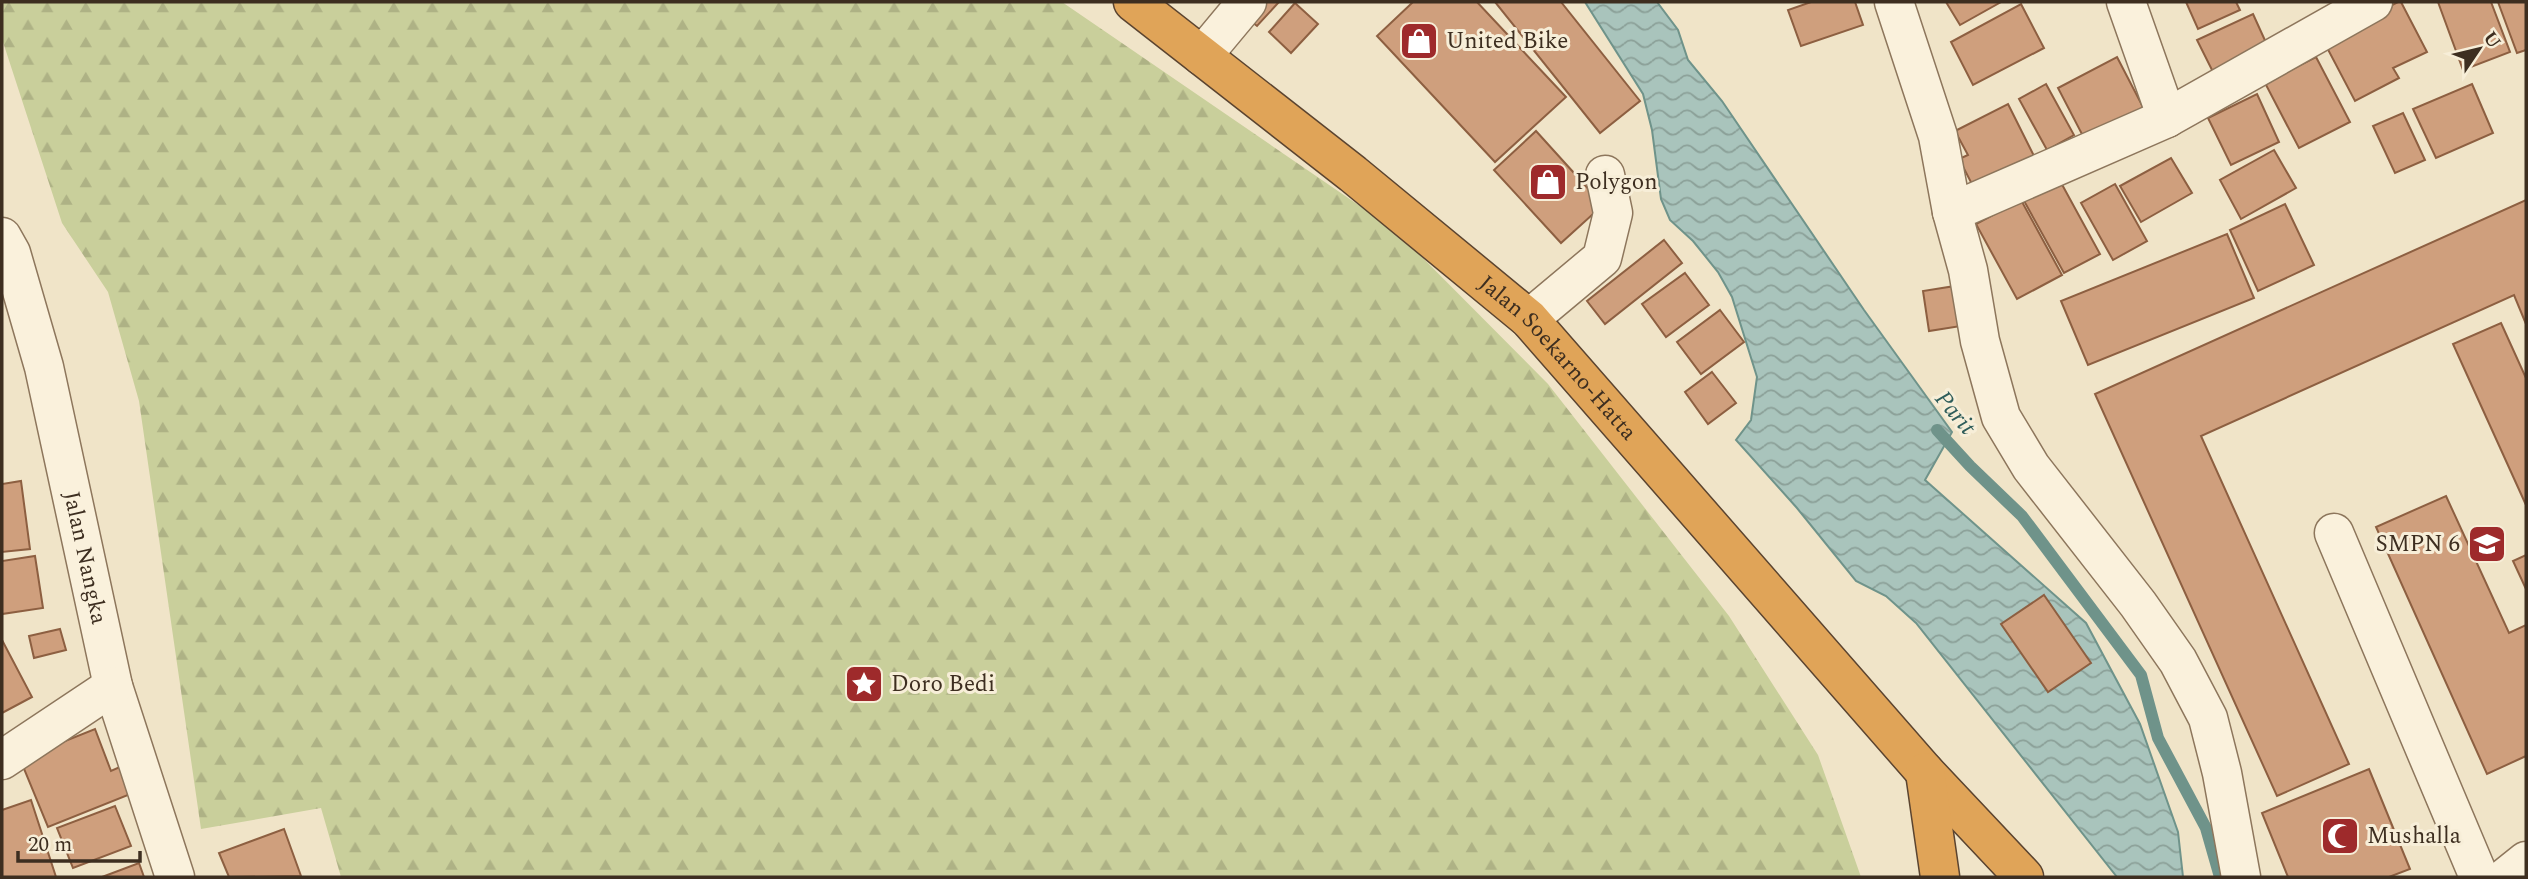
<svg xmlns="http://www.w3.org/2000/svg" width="2528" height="879" font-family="Spectral,serif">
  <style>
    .forest { fill: url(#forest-firs) }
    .water { fill: url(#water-waves); stroke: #6f938a; stroke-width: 2 }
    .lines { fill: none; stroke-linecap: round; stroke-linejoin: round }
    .stream { stroke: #6f938a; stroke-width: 12 }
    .building { fill: #cf9f7d; stroke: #8d5f41; stroke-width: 2 }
    .minor-casing { stroke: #8d765c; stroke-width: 41 }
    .highway-casing { stroke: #5b4430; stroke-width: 41 }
    .minor { stroke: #faf1dc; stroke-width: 38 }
    .highway { stroke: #e0a458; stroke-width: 38 }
    .labels { text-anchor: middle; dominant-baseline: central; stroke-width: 6; stroke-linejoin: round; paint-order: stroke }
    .poi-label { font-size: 23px; fill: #3d2e20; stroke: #f7eed8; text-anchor: start }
    .street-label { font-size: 23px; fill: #3d2e20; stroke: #f7eed8 }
    .water-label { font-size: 24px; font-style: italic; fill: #2f5d5a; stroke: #f7eed8 }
  </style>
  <defs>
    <pattern id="forest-firs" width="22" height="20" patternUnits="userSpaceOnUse" patternTransform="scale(1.75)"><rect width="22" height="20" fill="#c9cf9b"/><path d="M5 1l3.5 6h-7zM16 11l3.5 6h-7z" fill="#aeb285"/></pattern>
    <pattern id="water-waves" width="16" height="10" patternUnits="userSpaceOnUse" patternTransform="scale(1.75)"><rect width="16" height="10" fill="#a9c4bc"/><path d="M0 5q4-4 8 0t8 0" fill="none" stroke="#8ba098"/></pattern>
  </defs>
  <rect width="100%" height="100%" fill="#f0e4c8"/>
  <!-- forest -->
  <path class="forest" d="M2,2h1060l333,228 153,154 181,232 89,139 43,122h-1520l-20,-69 -120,21 -62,-428 -31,-109 -46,-69 -60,-184z"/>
  <!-- water -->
  <path class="water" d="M1585,2h72l21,28 10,30 34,41 142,209 88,122 -27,48 161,143 54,101 38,108 5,45h-66l-201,-254 -30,-27 -30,-15 -59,-73 -61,-68 15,-20 6,-43 -25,-80 -14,-25 -25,-31 -23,-21 -9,-21 -9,-69 -9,-36z"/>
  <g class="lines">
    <!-- stream -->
    <path class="stream" d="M1937,430l33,36 52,50 119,159 17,63 48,90 14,49"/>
  </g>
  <!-- building -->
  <g class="building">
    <path d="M1227,2h52l-22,24z"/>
    <path d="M1413,2h64l89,95 -71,65 -118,-126z"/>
    <path d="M1495,2h66l79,99 -40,32z"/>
    <path d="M1811,2h44l8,23 -62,21 -13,-36z"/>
    <path d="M1946,2h55l-41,23z"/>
    <path d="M2186,2h50l4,8 -42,19z"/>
    <path d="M2398,2h3l26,50 -34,16 6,10 -44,23 -32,-61z"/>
    <path d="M2438,2h53l19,50 -47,18z"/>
    <path d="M2498,2h28v48l-9,3z"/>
    <path d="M1295,3l23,21 -27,29 -22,-21z"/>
    <path d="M2021,4l23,44 -71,37 -22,-43z"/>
    <path d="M2253,14l15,33 -55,25 -16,-32z"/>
    <path d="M2117,57l27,52 -59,31 -27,-52z"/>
    <path d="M2316,57l34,65 -51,26 -34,-65z"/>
    <path d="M2046,84l28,51 -27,15 -28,-51z"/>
    <path d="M2472,84l21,49 -57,25 -23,-49z"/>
    <path d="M2257,94l22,48 -48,23 -23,-47z"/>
    <path d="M2008,104l27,54 -61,30 -15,-29 9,-4 -13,-24z"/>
    <path d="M2403,113l22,47 -30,13 -22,-47z"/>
    <path d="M1536,131l67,74 -42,38 -67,-73z"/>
    <path d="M2274,150l22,38 -55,31 -21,-39z"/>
    <path d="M2171,158l21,35 -51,29 -21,-36z"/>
    <path d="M2059,179l41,75 -36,19 -41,-74z"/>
    <path d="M2115,184l32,57 -34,19 -32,-57z"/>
    <path d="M2021,200l41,75 -45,24 -41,-75z"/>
    <path d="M2526,200v124l-12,-29 -313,141 148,328 -72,32 -182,-402z"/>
    <path d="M2285,204l29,61 -56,26 -28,-61z"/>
    <path d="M2227,234l27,64 -166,67 -27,-64z"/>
    <path d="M1664,240l18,23 -77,61 -18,-23z"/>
    <path d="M1685,273l24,32 -43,32 -24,-33z"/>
    <path d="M1955,286l6,40 -32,5 -6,-40z"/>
    <path d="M1720,310l24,32 -43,32 -24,-32z"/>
    <path d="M2501,323l25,55v127l-73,-161z"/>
    <path d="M1712,372l24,31 -28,21 -23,-32z"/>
    <path d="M21,481l9,68 -28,3v-68z"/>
    <path d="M2446,496l63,137 17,-8v131l-39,18 -111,-247z"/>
    <path d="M2526,555v34l-13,-28z"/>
    <path d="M35,556l8,52 -41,6v-53z"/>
    <path d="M2044,595l47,68 -43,29 -47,-68z"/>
    <path d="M60,629l6,21 -32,8 -5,-22z"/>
    <path d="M2,640l30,57 -30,16z"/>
    <path d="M95,729l16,42 11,-5 11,27 -85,34 -28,-68z"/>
    <path d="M2369,769l41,100 -21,8h-101l-26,-64z"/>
    <path d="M31,800l25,77h-54v-67z"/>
    <path d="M115,806l16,40 -58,22 -16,-40z"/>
    <path d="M284,829l17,47 -72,1 -10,-24z"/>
    <path d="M139,863l5,14h-42z"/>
  </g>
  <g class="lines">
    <defs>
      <g id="minor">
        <path d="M1894,2l44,134 14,76"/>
        <path d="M2126,2l41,116"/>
        <path d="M1202,56l45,-54"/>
        <path id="s1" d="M2,237l9,16 33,114 69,319 62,191"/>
        <path d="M1529,319l73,-61 11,-45 -8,-38"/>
        <path d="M2334,533l145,344"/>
        <path d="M2,760l111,-74"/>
        <path d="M2241,877l-19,-104 -14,-55 -30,-57 -40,-57 -107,-137 -30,-50 -21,-76 -12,-71 -16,-58 215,-94 206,-116"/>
        <path d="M2506,877l20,-16"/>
      </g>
      <g id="highway">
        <path id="s2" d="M1133,2l220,172 176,145 396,453 99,105"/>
        <path d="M1925,772l15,105"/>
      </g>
    </defs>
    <!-- minor casing -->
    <use href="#minor" class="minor-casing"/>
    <!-- highway casing -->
    <use href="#highway" class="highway-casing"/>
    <!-- minor -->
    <use href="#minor" class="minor"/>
    <!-- highway -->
    <use href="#highway" class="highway"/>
  </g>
  <!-- icons -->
  <defs>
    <symbol id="shop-square" viewBox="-11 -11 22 22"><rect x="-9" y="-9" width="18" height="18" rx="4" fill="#9e2a2b" stroke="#f7eed8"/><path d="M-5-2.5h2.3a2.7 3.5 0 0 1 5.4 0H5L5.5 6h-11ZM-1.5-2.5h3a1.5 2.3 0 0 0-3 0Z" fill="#fff"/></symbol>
    <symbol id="school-square" viewBox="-11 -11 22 22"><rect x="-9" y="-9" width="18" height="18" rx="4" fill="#9e2a2b" stroke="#f7eed8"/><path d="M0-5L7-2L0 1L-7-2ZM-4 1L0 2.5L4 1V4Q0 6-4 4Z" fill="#fff"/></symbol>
    <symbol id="sight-square" viewBox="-11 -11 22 22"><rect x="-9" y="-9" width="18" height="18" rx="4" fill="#9e2a2b" stroke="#f7eed8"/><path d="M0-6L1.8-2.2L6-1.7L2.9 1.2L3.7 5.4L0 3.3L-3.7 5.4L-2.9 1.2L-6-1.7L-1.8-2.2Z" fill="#fff"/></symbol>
    <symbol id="mosque-square" viewBox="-11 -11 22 22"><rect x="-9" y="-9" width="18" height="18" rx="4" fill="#9e2a2b" stroke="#f7eed8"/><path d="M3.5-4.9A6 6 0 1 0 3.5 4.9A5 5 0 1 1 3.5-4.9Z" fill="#fff"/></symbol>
  </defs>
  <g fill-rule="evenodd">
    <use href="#shop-square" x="1397" y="19" width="44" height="44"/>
    <use href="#shop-square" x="1526" y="160" width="44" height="44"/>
    <use href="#school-square" x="2465" y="522" width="44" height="44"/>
    <use href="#sight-square" x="842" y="662" width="44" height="44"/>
    <use href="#mosque-square" x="2318" y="814" width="44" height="44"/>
  </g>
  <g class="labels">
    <!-- poi labels -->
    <g class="poi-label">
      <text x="1446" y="41">United Bike</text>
      <text x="1575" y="182">Polygon</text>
      <text x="2460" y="544" text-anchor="end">SMPN 6</text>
      <text x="891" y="684">Doro Bedi</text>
      <text x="2367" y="836">Mushalla</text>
    </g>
    <!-- street labels -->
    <g class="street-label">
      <text stroke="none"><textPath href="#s2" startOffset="555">Jalan Soekarno-Hatta</textPath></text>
      <text stroke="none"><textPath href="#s1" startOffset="332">Jalan Nangka</textPath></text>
    </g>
    <!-- water labels -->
    <g class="water-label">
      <text transform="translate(1955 413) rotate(50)">Parit</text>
    </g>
  </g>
  <!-- border -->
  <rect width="2528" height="879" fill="none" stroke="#3d2e20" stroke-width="7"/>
  <!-- north arrow -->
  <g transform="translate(2479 49) rotate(55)" stroke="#f7eed8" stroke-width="5" paint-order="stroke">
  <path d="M0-5L12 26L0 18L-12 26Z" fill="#3d2e20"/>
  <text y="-10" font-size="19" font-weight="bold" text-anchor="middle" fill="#3d2e20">U</text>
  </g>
  <!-- scale -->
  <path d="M18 851v10h122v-10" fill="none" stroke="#3d2e20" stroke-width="3.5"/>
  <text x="28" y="851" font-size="21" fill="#3d2e20" stroke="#f7eed8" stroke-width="5" paint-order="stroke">20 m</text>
</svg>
